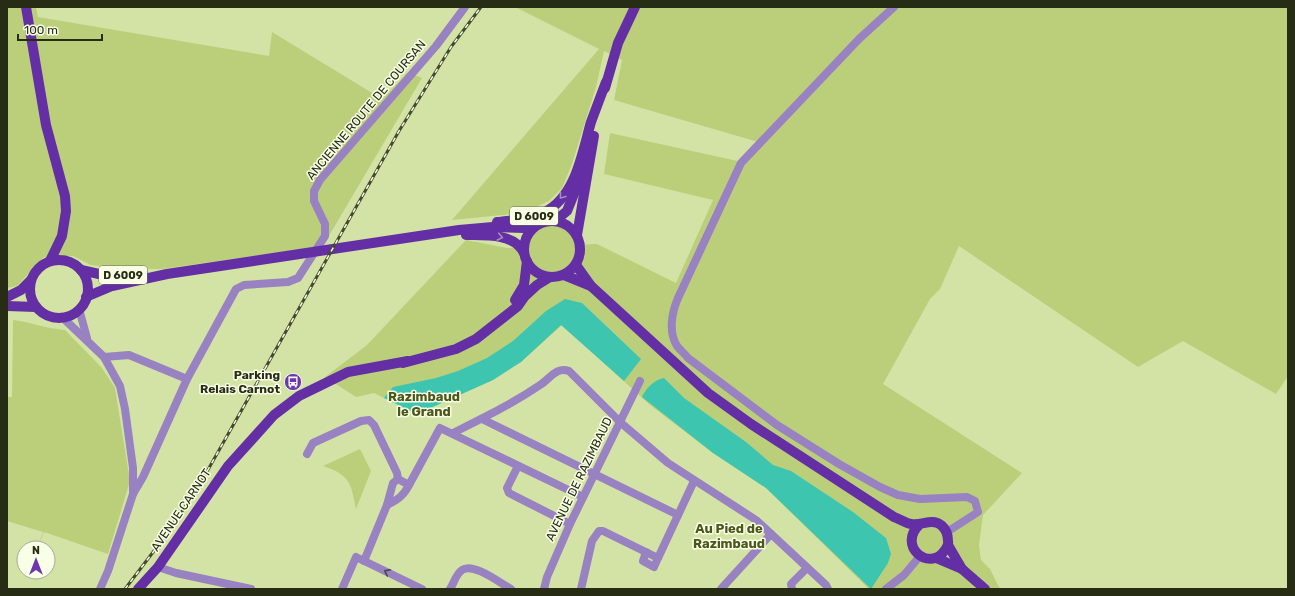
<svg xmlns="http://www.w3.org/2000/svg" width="1295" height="596" font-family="Rubik,sans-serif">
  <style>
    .green { fill: #bbcf7a }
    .water { fill: #3dc5b0 }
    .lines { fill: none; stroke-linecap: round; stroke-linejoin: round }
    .minor { stroke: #9882c1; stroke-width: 8 }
    .major { stroke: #642ea4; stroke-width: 10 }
    .rail-casing { stroke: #444b2d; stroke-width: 3 }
    .rail { stroke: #f8ffe6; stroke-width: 1.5; stroke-dasharray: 4.5; stroke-linecap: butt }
    .oneway { stroke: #a78cc2 }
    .oneway2 { stroke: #494649 }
    .labels { text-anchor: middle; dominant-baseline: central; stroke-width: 3; stroke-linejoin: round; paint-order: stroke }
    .shield { fill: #f8ffe6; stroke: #666c54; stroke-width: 1 }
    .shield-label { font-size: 11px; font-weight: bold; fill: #272d15 }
    .street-label { font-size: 12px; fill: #272d15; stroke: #f8ffe6 }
    .poi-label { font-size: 12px; font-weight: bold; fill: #272d15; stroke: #f8ffe6; text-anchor: end }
    .neighbourhood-label { font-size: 13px; font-weight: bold; fill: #4a561c; stroke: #f8ffe6 }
  </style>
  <rect width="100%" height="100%" fill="#d3e3a5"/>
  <!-- green -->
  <g class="green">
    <path d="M7,7h29l2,10 231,39 3,-24 110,67 26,-27 14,6 -99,168 -161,23h-40l-31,-4 -18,-9 -29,1 -27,29 -10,2z"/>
    <path d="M515,7h773v369l-12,18 -93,-53 -45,26 -179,-121 -19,43 -10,10 -47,85 139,89 -39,42 -4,30 2,15 9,9 10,20h-131l-103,-101 -53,-35 -63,-48 -88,-80 -41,37 -28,18 -76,34 -43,-21 -18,4 -31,-20 42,-32 99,-105 41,8 21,-1c6,-29 40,-30 49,-2l20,-1 79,39 37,-83 -109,-26 6,-41 132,29 16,-20 -144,-42 8,-40 -18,-9 -8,36 -24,77 -10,24 -13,13 -26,12 -71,7 147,-171z"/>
    <path d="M13,320c18,2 34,9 52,10l37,38 13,20 15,93 -22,73 -64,-22 -7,16 6,-16 -36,-11v-124h5z"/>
    <path d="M360,449l11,22 -15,38c-5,-26 -6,-34 -33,-43z"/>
  </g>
  <!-- water -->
  <g class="water">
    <path d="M565,299l17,4 59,56 -17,22 -63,-56 -40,37 -28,18 -76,34 -33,-16 9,-11 43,-9 22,-7 29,-13 26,-17 33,-30z"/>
    <path d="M664,378l20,20 62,44 27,23 18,6 62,41 33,26 5,16 -3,9 -17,26 -105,-101 -53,-35 -71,-56c4,-9 12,-17 22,-19z"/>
  </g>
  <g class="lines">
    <!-- minor -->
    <g class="minor">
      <path d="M894,7l-35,32 -118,124 -63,135c-6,14 -10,34 -1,48 3,4 8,8 11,12l89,67 62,39 41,23 18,8 22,4 47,-2 8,4 3,11 -31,20"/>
      <path d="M79,309l8,29"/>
      <path d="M62,317l42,40 16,29 5,23 8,59v26l-25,77 -8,18"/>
      <path d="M104,357l25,-2 58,24"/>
      <path d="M482,419l196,96"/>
      <path d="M453,433c30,-15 59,-29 87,-48 10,-6 16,-19 29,-14l51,51 48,41 88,57 70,65 2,4"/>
      <path d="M307,454l6,-11 48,-22 8,-1 5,5 23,48 1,6"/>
      <path d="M518,466l-11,22 2,5 61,31"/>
      <path d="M398,479l11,6c-5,10 -11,15 -22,20l6,-22z"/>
      <path d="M409,485l31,-57 143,69"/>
      <path d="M133,494l10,-17 44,-98 49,-90 8,-4 44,-3 10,-4 27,-42v-12l-11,-23v-10l6,-11 116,-134 29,-39"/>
      <path d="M646,552l-3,9 11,6 4,-9"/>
      <path d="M364,561l23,-56"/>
      <path d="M158,567l18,6 75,16"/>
      <path d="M342,589l14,-32 66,32"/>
      <path d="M450,589c4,-6 6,-15 12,-19 11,-8 38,13 49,19"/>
      <path d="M544,589l3,-12 23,-53 70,-143"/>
      <path d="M581,589l11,-48 7,-10h4l55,27 36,-77"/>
      <path d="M721,589l50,-55"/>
      <path d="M792,589l-1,-5 16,-16"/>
      <path d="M886,589l18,-14 16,-19"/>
    </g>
    <!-- major -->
    <g class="major">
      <path d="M26,7l20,118 19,71 1,15 -4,25 -12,25"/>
      <path d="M605,88l13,-45 17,-36"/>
      <circle cx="552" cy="249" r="28"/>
      <path d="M555,221l12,-10 17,-42"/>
      <path d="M497,222c15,-2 34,-2 48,-10 31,-16 37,-59 46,-90 5,-13 10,-27 15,-40"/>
      <path d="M466,235c19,0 48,-2 58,18"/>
      <path d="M577,235l17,-99"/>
      <circle cx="59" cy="289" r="29"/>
      <path d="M576,265l15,21 117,107 43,31 143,93c6,2 12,6 17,7 11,2 20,-6 30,1 5,4 7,10 7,16 1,4 -1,6 -3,9 -15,23 -49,-4 -25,-26"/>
      <path d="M81,270l18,4 44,1"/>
      <path d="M564,275l27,11"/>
      <path d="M7,297l14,-7 10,-10"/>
      <path d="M86,297l26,-11 55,-12 292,-44 34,-3 31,1 11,-2"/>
      <path d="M515,300l9,-15 3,-24"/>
      <path d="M7,306l29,1"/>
      <path d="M403,363l53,-14 20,-10 42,-33 7,-10 12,-11 13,-8"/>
      <path d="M948,545l14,24 23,20"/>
      <path d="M936,558l26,11"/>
      <path d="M138,589l20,-22 70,-101 46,-51 25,-19 49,-24 60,-11"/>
    </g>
    <defs>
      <path id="rail" d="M125,589l35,-46 36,-52 203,-360 52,-84 30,-40"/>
    </defs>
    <!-- rail casing -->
    <use href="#rail" class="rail-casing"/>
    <!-- rail -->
    <use href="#rail" class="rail"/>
  </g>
  <!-- one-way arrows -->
  <defs><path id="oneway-chevron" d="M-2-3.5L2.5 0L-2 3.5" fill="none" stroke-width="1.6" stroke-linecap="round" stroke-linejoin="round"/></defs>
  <g class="oneway">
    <use href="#oneway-chevron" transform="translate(562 196) rotate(128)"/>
    <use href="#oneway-chevron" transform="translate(500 237) rotate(11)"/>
  </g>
  <use class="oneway2" href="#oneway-chevron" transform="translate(387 572) rotate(-154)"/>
  <!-- icons -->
  <defs>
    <symbol id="bus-disc" viewBox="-11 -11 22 22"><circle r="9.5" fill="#6c37ae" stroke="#f8ffe6"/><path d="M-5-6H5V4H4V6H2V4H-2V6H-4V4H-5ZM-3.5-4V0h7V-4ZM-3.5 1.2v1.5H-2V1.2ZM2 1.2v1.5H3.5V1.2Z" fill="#fff"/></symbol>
  </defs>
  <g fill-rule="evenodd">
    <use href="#bus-disc" x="283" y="372" width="20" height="20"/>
  </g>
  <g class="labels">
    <!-- shield labels -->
    <g class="shield">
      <rect x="510" y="207" width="48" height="18" rx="3"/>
      <rect x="99" y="266" width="48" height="18" rx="3"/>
    </g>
    <g class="shield-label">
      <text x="534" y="216">D 6009</text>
      <text x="123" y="275">D 6009</text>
    </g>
    <!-- street labels -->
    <g class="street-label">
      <text transform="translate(366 110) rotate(-50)">ANCIENNE ROUTE DE COURSAN</text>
      <text transform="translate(579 479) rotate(-64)">AVENUE DE RAZIMBAUD</text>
      <text transform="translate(181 510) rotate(-56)">AVENUE CARNOT</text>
    </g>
    <!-- poi labels -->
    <g class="poi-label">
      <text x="280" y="375">Parking<tspan x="280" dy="14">Relais Carnot</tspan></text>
    </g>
    <!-- neighbourhood labels -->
    <g class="neighbourhood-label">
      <text x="424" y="396">Razimbaud<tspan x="424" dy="15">le Grand</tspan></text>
      <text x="729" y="528">Au Pied de<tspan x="729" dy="15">Razimbaud</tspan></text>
    </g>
  </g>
  <!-- border -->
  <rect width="1295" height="596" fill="none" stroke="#272d15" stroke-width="16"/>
  <!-- north arrow -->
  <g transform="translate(36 560)"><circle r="19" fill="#f8ffe6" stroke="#a4ab92"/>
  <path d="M0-3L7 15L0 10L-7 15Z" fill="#6c37ae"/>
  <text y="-6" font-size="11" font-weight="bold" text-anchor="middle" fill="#272d15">N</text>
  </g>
  <!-- scale -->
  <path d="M18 34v6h84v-6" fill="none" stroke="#272d15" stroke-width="2"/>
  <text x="24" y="34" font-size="12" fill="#272d15" stroke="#f8ffe6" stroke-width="3" paint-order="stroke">100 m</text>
</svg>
